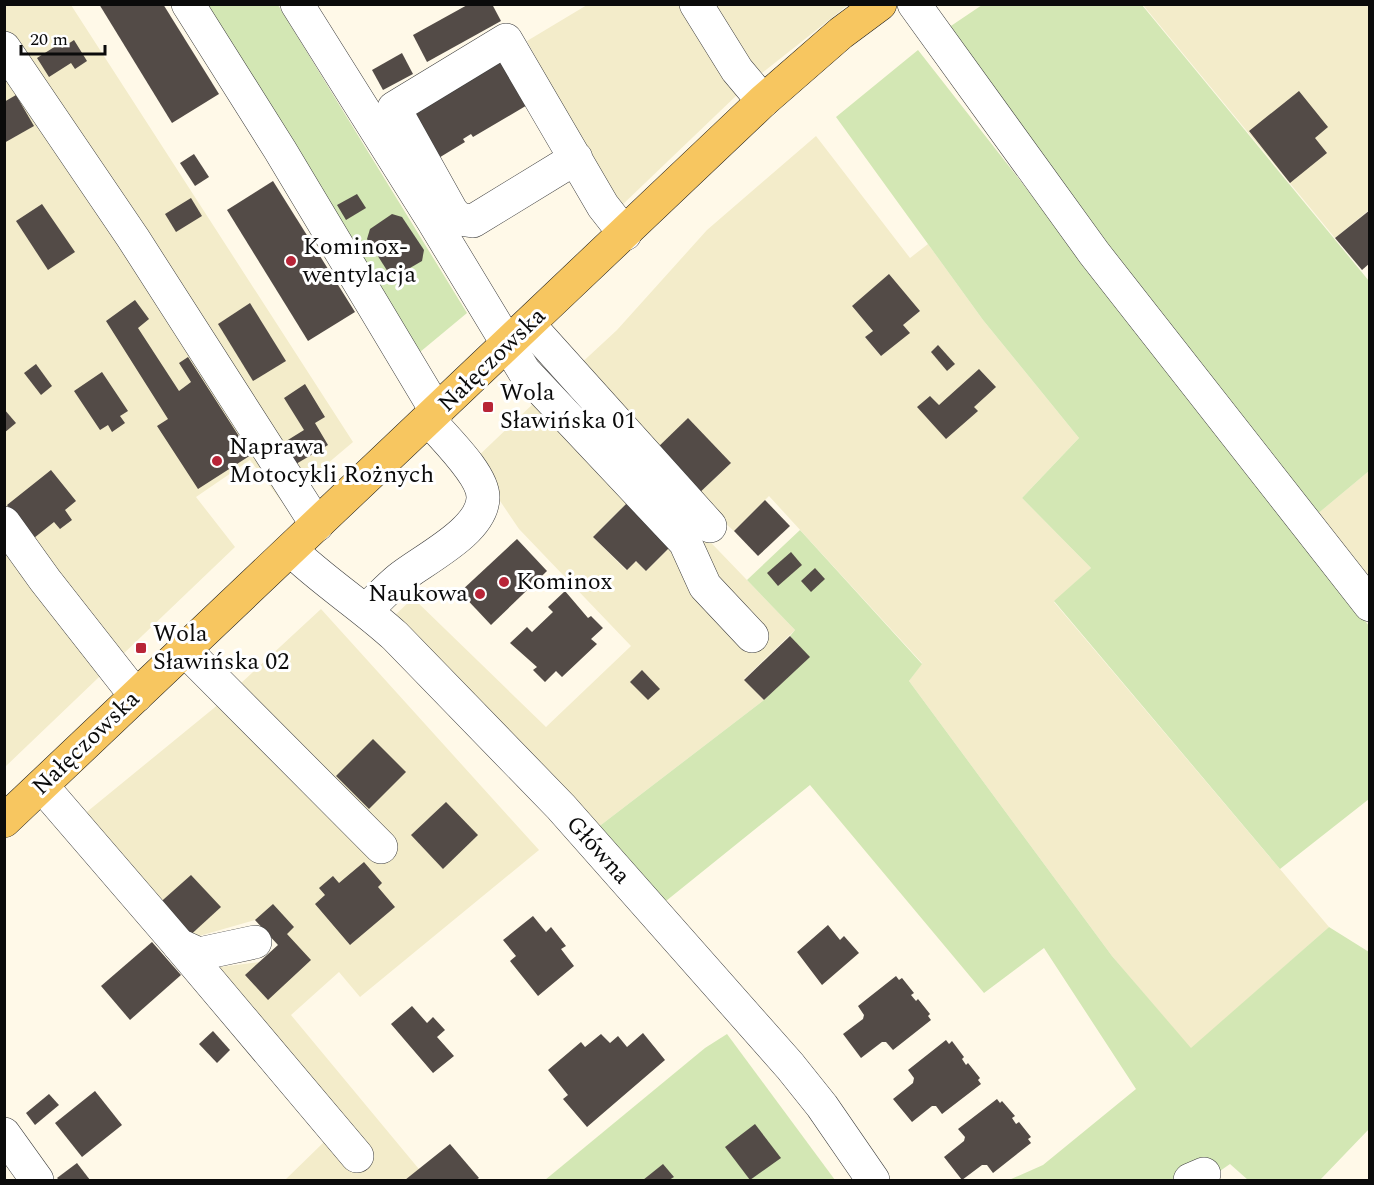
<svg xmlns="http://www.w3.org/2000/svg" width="1374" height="1185" font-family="Spectral,serif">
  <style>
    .farmland { fill: #f3ecca; fill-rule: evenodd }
    .green { fill: #d3e7b4 }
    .building { fill: #534b47 }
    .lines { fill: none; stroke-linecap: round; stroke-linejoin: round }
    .minor-casing { stroke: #3e3e3e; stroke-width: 34 }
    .major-casing { stroke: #1c1c1c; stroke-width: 34 }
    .minor { stroke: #fff; stroke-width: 33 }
    .major { stroke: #f7c660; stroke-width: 33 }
    .poi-dot { fill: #b82538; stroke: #fff; stroke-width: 2 }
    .labels { text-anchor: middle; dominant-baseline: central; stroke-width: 6; stroke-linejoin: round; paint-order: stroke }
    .poi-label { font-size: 24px; fill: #0b0b0b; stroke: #fff; text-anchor: start }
    .street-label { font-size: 24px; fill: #0b0b0b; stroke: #fff }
  </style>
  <rect width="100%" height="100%" fill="#fff9e8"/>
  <!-- farmland -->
  <g class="farmland">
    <path d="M5,5h66l282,437 -71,60 -32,-42 -54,37 39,50 -230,220z"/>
    <path d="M587,5h99l53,88 -119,114 -13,-15 -80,-151z"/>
    <path d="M706,5h142l-91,72z"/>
    <path d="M1143,5h226v205l-34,28z"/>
    <path d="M816,136l94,122 18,-14 55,76 96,118 -57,60 69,70 -37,34 275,325 -138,122 -79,-93 -203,-275 13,-18 -153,-167 -35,35 -39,-34 36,-34 -78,-11 -77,-84 41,-38 90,-100zM889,275l31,36 -17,14 6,8 -28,23 -16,-19 8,-6 -21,-25z"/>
    <path d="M536,401l94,99 -37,37 33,33 10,-9 10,10 47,-47 102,106 -51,49 20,21 -167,128 -206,-209 22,-21 133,129 85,-81 -112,-117 -46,-68z"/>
    <path d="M1369,471v112l-54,-67z"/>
    <path d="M321,609l218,241 -179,147 -21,-25 -48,43 137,165h-143l39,-38 -136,-171 72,-9 18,-17 -23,-25 -70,20 -108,-120 137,-112z"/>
  </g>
  <!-- green -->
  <g class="green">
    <path d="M185,5h93l189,308 -59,49z"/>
    <path d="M982,5h160l227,276v190l-54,45 -379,-480z"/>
    <path d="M918,50l451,576v173l-89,70 -226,-268 37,-33 -69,-70 57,-60 -96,-118 -147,-203z"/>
    <path d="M800,530l122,134 -13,17 203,275 79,92 138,-121 40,25v177l-49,51h-72l-18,-16 -23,16h-198l34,-15 93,-76 -92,-141 -60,45 -174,-208 -149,120 -64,-77 167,-128 45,-43 -19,-21 5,-6 -48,-50z"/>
    <path d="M727,1034l108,146h-290l160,-132z"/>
  </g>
  <!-- building -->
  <g class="building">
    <path d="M99,4h64l56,90 -47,29z"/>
    <path d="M469,4h23l9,17 -74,41 -14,-27z"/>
    <path d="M74,40l13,21 -12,8 -4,-6 -22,14 -12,-19 22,-14 3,4z"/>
    <path d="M402,53l11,21 -30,16 -11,-20z"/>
    <path d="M502,58l27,46 -56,33 -2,-3 -8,5 2,3 -28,17 -27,-45z"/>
    <path d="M1299,91l29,36 -13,11 12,15 -37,30 -41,-52z"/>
    <path d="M16,95l18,31 -30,17v-41z"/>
    <path d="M194,154l15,23 -14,9 -15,-23z"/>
    <path d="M273,181l82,131 -47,29 -81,-131z"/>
    <path d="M357,194l9,14 -20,12 -9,-15z"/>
    <path d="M191,198l11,18 -26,16 -11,-18z"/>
    <path d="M42,204l33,48 -27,18 -32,-49z"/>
    <path d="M1370,210v53l-8,7 -27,-32z"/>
    <path d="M392,214l10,3 22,33 -2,11 -24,14 -10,-3 -21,-33 3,-10z"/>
    <path d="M889,274l31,37 -17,14 7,8 -29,23 -16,-19 8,-6 -21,-25z"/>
    <path d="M135,300l14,19 -11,9 41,63 12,-9 -12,-19 9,-6 63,98 -53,34 -41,-63 11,-7 -62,-98z"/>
    <path d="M250,303l36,58 -33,20 -35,-57z"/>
    <path d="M938,345l17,19 -8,7 -16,-19z"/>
    <path d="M36,364l16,22 -11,9 -17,-22z"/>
    <path d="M979,369l17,18 -22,20 4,4 -32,28 -29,-32 13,-11 9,9z"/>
    <path d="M102,372l26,39 -8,5 5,7 -13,9 -4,-7 -8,5 -26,-39z"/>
    <path d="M305,384l20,33 -10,6 13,22 -32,19 -13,-21 21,-13 -20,-32z"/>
    <path d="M4,409l12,14 -12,10z"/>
    <path d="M688,418l43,45 -36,34 -42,-45z"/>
    <path d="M51,470l25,31 -11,9 7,10 -12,9 -6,-7 -20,16 -27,-33z"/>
    <path d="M630,500l44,43 -28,28 -10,-10 -9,9 -34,-33z"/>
    <path d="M765,500l25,26 -32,30 -24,-25z"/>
    <path d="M517,539l30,32 -56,54 -31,-33z"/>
    <path d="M791,552l11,13 -24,21 -11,-13z"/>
    <path d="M815,568l10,11 -14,13 -10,-11z"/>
    <path d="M565,591l23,27 3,-2 12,12 -12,11 6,5 -35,33 -6,-6 -11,11 -12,-12 4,-3 -27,-24 17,-16 5,5 21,-20 -5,-5z"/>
    <path d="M790,636l20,21 -46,43 -20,-20z"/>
    <path d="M642,670l18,19 -12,11 -18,-18z"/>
    <path d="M373,739l33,33 -37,37 -33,-33z"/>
    <path d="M446,802l32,33 -35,34 -32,-34z"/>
    <path d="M364,862l18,21 -4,4 17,20 -45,38 -35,-41 10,-9 -6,-7 14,-12 6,7z"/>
    <path d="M191,875l30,32 -36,33 -30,-33z"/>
    <path d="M273,904l21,23 -7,7 24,26 -43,40 -23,-25 33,-30 -23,-25z"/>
    <path d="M533,916l13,16 5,-5 15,19 -5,3 13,17 -36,30 -28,-35 6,-5 -13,-16z"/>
    <path d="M828,925l12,15 4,-4 15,17 -37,32 -25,-33z"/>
    <path d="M152,942l29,33 -51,45 -29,-34z"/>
    <path d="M896,976l3,4 3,-2 12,15 -3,2 5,6 2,-2 12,15 -2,2 3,4 -38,30 -7,-8h-4l-21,16 -18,-24 20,-15 1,-4 -6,-9z"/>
    <path d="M412,1006l15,17 6,-6 12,13 -8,7 17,19 -21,17 -42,-49z"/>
    <path d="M213,1031l17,19 -13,13 -18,-19z"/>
    <path d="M643,1033l22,27 -78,67 -24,-28 5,-4 -20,-25 33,-28 4,5 16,-13 9,9 8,-7 9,11z"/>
    <path d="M946,1040l3,4 3,-3 12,16 -2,2 4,6 2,-2 12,15 -2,2 3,4 -39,30 -6,-8h-4l-20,16 -19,-23 20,-16 1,-5 -6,-8z"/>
    <path d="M95,1091l27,34 -40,32 -27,-34z"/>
    <path d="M49,1094l10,11 -24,20 -9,-12z"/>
    <path d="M997,1099l3,4 2,-2 13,15 -3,2 4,6 3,-2 12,15 -3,2 3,4 -38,30 -6,-8h-5l-20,15 -18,-23 20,-16 1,-4 -7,-8z"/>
    <path d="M755,1124l26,34 -31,22 -25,-33z"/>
    <path d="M450,1144l29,34 -3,2h-71z"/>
    <path d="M77,1163l13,17h-31l-2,-2z"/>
    <path d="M663,1164l11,13 -5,3h-26z"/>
  </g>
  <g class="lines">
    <defs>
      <g id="minor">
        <path d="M188,4l92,146 157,262"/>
        <path d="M297,4l135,215 92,152 161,171 20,44 47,50"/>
        <path d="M696,4l41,66 26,31"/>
        <path d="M914,4l180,249 276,352"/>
        <path d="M4,48l129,190 184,287"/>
        <path d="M576,158l-103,63 -14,-2 -7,-7 -58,-104 112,-68 97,166 22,28"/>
        <path d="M529,325l181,201"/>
        <path d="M4,523l41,57 91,116"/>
        <path d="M291,550c32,31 70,55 104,86l166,171 229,259 32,40 51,74"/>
        <path d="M366,610c11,-10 22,-22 33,-31 23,-19 83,-47 84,-81 1,-23 -40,-61 -54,-78"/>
        <path d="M185,650l196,197"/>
        <path d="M42,786l137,159 20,9 56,-12"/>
        <path d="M179,945l178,211"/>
        <path d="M4,1134l33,46"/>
        <path d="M1190,1180l14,-6"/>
      </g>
      <path id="major" d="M4,821l759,-720 78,-68 39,-29"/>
    </defs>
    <!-- minor casing -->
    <use href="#minor" class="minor-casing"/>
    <!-- major casing -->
    <use href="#major" class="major-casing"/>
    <!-- minor -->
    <use href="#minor" class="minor"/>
    <!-- major -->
    <use href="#major" class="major"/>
  </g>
  <!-- markers -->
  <g class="poi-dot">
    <circle cx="291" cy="261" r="6"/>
    <rect x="482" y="401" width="12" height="12" rx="3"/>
    <circle cx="217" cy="461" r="6"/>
    <circle cx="504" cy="582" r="6"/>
    <circle cx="480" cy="594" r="6"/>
    <rect x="135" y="642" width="12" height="12" rx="3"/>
  </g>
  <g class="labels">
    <!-- poi labels -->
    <g class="poi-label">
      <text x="303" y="247">Kominox-<tspan x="303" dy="28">wentylacja</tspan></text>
      <text x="500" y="393">Wola<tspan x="500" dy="28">Sławińska 01</tspan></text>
      <text x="229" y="447">Naprawa<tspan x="229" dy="28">Motocykli Rożnych</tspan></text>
      <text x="516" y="582">Kominox</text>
      <text x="468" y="594" text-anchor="end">Naukowa</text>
      <text x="153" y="634">Wola<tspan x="153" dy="28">Sławińska 02</tspan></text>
    </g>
    <!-- street labels -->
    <g class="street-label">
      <text transform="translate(492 360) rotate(-44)">Nałęczowska</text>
      <text transform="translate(86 743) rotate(-44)">Nałęczowska</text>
      <text transform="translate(598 850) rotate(48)">Główna</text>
    </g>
  </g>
  <!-- border -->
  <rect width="1374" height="1185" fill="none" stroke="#0b0b0b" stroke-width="12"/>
  <!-- scale -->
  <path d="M21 45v9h84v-9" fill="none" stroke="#0b0b0b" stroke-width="3"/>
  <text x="30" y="45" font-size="18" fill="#0b0b0b" stroke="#ffffff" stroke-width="4.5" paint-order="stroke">20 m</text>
</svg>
